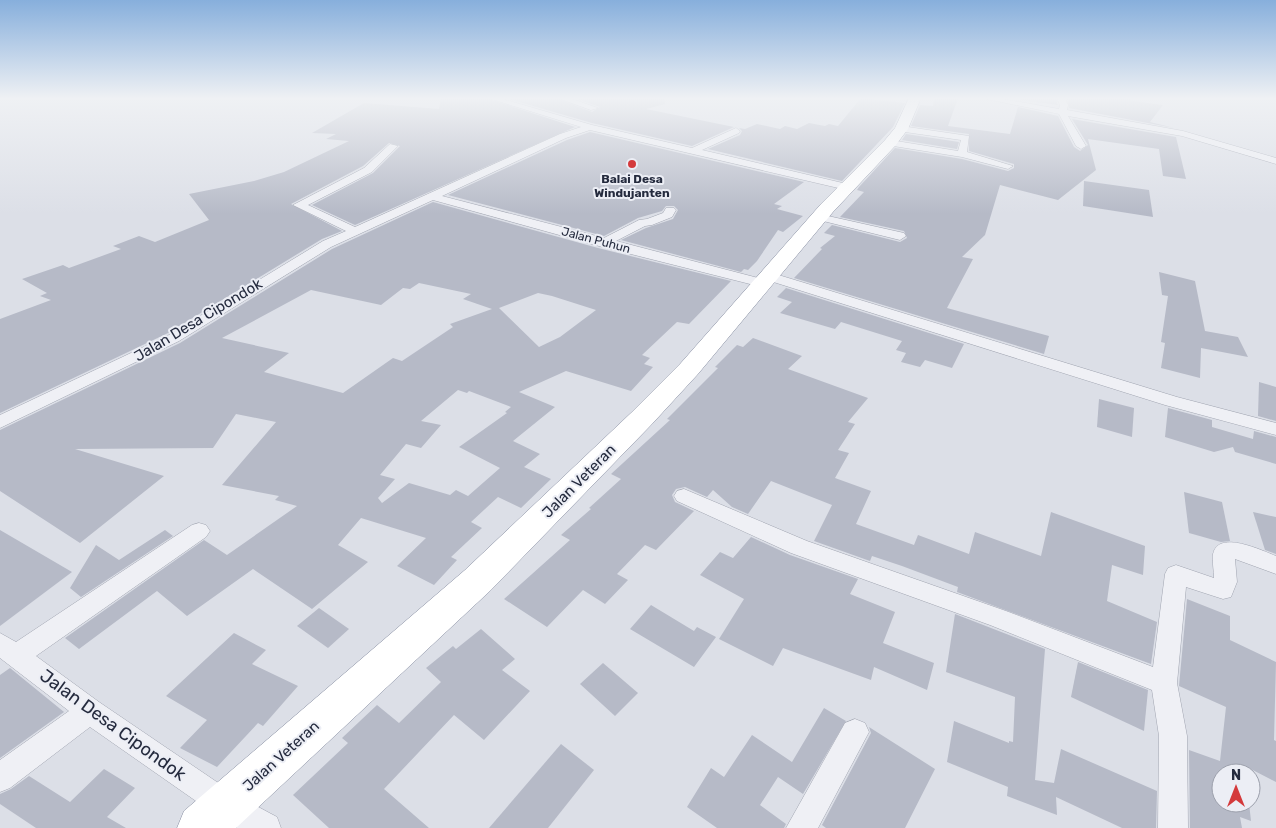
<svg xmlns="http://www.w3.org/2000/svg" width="1276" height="828" font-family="Rubik,sans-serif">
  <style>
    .building { fill: #b6bac7; fill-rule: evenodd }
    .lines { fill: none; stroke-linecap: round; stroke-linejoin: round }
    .street-casing { stroke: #a1a5b1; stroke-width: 1 }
    .highway-casing { stroke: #838a9e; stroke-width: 1 }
    .street { fill: #eff0f5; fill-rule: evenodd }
    .highway { fill: #fff; fill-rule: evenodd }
    .poi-dot { fill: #d43a3c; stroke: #eceef5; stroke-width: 2 }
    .labels { text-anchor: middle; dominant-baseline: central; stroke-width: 4; stroke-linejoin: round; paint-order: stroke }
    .far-poi-label { font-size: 12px; font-weight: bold; fill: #252b3e; stroke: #eceef5 }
    .far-street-label { font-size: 12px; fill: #252b3e; stroke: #eceef5 }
    .street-label { font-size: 15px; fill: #252b3e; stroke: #eceef5 }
    .near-street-label { font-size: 18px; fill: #252b3e; stroke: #eceef5 }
  </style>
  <rect width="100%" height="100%" fill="#dcdfe7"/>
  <!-- building -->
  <g class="building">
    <path d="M441,98h45l89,29 -220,98 -43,-20 61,-32 27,-27 -11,-3 -26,23 -72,38 51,27 -20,8 -154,94 -168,80v-94l51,-19 -11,-4 7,-3 -25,-14 41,-14 6,3 52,-19 -8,-3 26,-10 16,6 54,-22 -20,-26 65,-13 30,-9 65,-31 -23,-2 10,-5 -24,-1 52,-30 75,6z"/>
    <path d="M505,98h51l36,14 8,-5 -26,-9h90l1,6 -19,5 88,18 -42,19 -100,-23z"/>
    <path d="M861,98l44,5 -12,24 -51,54 -134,-32 32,-14 2,-4 -3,-3 6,1 12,-5 23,5 5,-3 12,3 12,-6 16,3 4,-2 9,2z"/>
    <path d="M934,98h24l-10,28 62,8 8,-27 40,9 16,31 6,4 8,-6 -16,-26 104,18 10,42 -23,-3 -4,-27 -71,-10 8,31 -38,30 -58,-15 -15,50 -23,22 11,2 -26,49 102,28 -5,18 -250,-76 28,-29 -2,-1 15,-12 -11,-3 8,-8 68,17 7,-4 -3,-7 -64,-14 24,-25 -7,-2 2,-3 36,-39 67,11 46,12 6,-3v-4l-45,-13v-17l-58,-8 9,-21 13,1z"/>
    <path d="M1021,98h34l3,7 -37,-5z"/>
    <path d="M1067,98h62l4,3 30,4 -13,17 24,6 -105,-20z"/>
    <path d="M590,132l214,50 -30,22 8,2 -5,3 26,7 -20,16 -5,-2 -21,31 -9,9 -4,-1 -3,3 -120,-32 25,-12 27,-9 5,-9 -4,-4h-8l-4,5 -24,7 -34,18 -156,-41 119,-55z"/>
    <path d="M906,134l53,8 -2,7 -55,-9z"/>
    <path d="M1084,181l65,9 4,27 -70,-11z"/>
    <path d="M433,202l165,46 133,33 -42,43 -12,-2 -35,33 8,3 -6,6 9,3 -22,24 -65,-20 -47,21 36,15 -42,34 27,13 -16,13 27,12 -30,29 -23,-11 -27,25 11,6 -31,29 6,3 -23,25 -37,-19 29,-28 -65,-20 -23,27 30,17 -56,47 -59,-40 -66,47 -30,-25 -78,58 -14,-11 139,-98 23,15 70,-49 -22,-6 4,-4 -57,-11 54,-63 -40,-8 -23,34 -138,1 89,27 -84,67 -80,-52v-61l180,-87 152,-94zM419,283l52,11 -8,5 29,10 -42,15 3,3 -51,34 -9,-3 -50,35 -79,-21 25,-19 -67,-15 89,-48 70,15 22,-17 7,1zM538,293l14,3 44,14 -36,27 -21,10 -40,-39zM458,390l9,3 2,-2 42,16 -6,5 2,1 -48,34 41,21 -32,28 -12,-6 -6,5 -41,-12 -27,20 -4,-5 17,-19 -15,-4 26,-31 15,4 20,-23 -20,-4z"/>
    <path d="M1159,272l36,9 10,50 33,6 10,20 -47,-9 -1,30 -39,-10 4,-25 -4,-1 7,-46 -6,-1z"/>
    <path d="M786,288l178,56 -12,24 -27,-8 -5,7 -19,-5 5,-9 -10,-3 6,-9 -61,-19 -6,7 -55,-16 12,-11 -15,-5z"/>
    <path d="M753,338l49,18 -14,13 80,29 -20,24 7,2 -17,26 11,3 -14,25 36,13 -15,33 58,21 4,-10 51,19 6,-22 66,24 10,-44 94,34 -2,29 -31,-10 -5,36 50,21 -6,42 -194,-72 1,-5 -56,-21 -30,-10 -2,5 -56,-20 18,-36 -61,-24 -23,33 -16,-7 -19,-17 -6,7 -22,-10 -9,2 -4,6 3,7 19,9 -38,39 -11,-5 -28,29 11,6 -23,24 -22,-14 -36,37 -43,-28 66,-59 -9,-5 30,-26 -2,-1 32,-29 -10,-5 59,-54 -3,-1 51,-51 -3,-1 22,-22 6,2z"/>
    <path d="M1259,382l17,5v34l-18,-5z"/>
    <path d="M1099,399l35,9 -2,29 -35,-10z"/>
    <path d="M1168,408l44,12v7l41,12 1,-8 22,6v27l-41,-12 -2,-5 -19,5 -49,-15z"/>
    <path d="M1184,492l38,10 8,39 -9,1 -32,-9z"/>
    <path d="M1253,512l23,5v37l-11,-4z"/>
    <path d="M0,530l72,42 -72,54z"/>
    <path d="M165,530l8,6 -92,61 -11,-9 26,-43 23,15z"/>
    <path d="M751,537l39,18 68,24 -8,15 45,18 -12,31 51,20 -7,27 -53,-23 -3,13 -88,-32 -10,18 -54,-27 25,-40 -44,-24 20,-23 13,6z"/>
    <path d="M1187,599l43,17v24l46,22 -2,78 2,1v41l-33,-17 1,8h-23v30h28l2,18 -11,-4 2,11h-52l-1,-78 31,11 6,-54 -47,-21z"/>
    <path d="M651,605l43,26 3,-4 19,10 -22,30 -64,-38z"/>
    <path d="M319,608l30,21 -21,19 -31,-22z"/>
    <path d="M955,614l90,35 -10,131 19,3 7,-34 96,42 -1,37h-34l-66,-31 1,18 -50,-19 1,-9 -61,-25 7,-41 55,22v-2l4,1 2,-45 -69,-25z"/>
    <path d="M481,629l34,30 -13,11 28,21 -46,49 -30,-25 -70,74 45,39h-100l-36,-33 55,-52 -6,-5 35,-33 22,18 42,-41 -15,-14 27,-22 3,3z"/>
    <path d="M234,633l32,17 -14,14 46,22 -35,40 -5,-3 -41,44 -37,-19 27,-28 -41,-24z"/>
    <path d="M1078,662l70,28 -4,41 -73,-34z"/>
    <path d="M603,663l35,30 -23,23 -35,-32z"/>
    <path d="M10,668l54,44 -64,46v-83z"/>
    <path d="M824,708l22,13 -43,73 -25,-17 -18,28 26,19 -2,4h-67l-30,-21 24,-39 13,9 28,-42 40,27z"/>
    <path d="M869,727l66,42 -30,59h-79l-4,-3 49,-92z"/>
    <path d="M561,744l33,26 -46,58h-59z"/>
    <path d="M104,769l31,19 -28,29 19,11h-90l-36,-24v-10l11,-5 18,-13 41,26z"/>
  </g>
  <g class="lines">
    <defs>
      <g id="street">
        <path d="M488,98h11l93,27 100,23 44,-20 4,3 -1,2 -37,17 145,34 5,3 -5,3 -257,-60 -24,8 -124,58 162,42 35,-18 8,-1 16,-6 3,-5h8l2,2 -4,7 -20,8 -7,1 -29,15 150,39 -6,-4 2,-3h10l405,124 99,26v12l-111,-30 -398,-125 2,3 -2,3 -5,1 -163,-41 -166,-46 -102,47 -152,94 -179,87v-13l169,-80 154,-94 23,-10 -53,-26 71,-37 26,-24 8,2 -26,26 -64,33 47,22 205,-93 21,-7z"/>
        <path d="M558,98h11l29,10 -7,2z"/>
        <path d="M982,98h15l62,11 1,-4 -3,-7h8l3,7 -1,5 116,21 93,27v6l-94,-28 -114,-20 18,30 -5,3 -5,-3 -17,-32z"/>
        <path d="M901,126l68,10 -2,16 46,14 -5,3 -46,-12 -75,-12 -2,-2 5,-3 68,11 3,-11 -63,-9 -1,-2z"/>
        <path d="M819,214l85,19 2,3 -6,4 -85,-21v-4z"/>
        <path d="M684,489l123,52 199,70 147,56 12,-93 3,-6 8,-3 38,13c0,-7 -2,-17 -1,-24 5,-25 50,-3 63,2v18l-41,-15 2,23 -6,15 -8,2 -37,-12 -9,96 10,53 1,92h-30l1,-92 -7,-46 -162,-65 -199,-72 -114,-52 -3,-5 3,-5z"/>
        <path d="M199,523l7,2 4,6 -4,6 -170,119 63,46 137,93 41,22 4,11h-44l-21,-13 -126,-88 -80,61 -10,4v-32l69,-49 -69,-53v-25l16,9 176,-117z"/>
        <path d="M855,719l10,4 4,9 -51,96h-32l59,-105z"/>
      </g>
      <path id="highway" d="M909,98h12l-13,31 -13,17 -62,66 -135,162 -46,50 -161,166 -255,238h-59l7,-17 281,-241 167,-158 48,-48 141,-160 64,-64 10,-12z"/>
    </defs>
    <!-- street casing -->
    <use href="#street" class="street-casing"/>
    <!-- highway casing -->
    <use href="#highway" class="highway-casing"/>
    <!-- street -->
    <use href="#street" class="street"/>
    <!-- highway -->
    <use href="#highway" class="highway"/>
  </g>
  <!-- sky -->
  <linearGradient id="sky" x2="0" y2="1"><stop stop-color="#87afdc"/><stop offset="0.46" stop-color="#eff1f4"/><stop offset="1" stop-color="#eff1f4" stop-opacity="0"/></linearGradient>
  <rect width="1276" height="214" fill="url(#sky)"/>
  <!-- markers -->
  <circle class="poi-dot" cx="632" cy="164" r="5"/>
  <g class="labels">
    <!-- far-poi labels -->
    <g class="far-poi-label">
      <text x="632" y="179">Balai Desa<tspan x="632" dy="14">Windujanten</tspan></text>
    </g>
    <!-- far-street labels -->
    <g class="far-street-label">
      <text transform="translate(596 240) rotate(15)">Jalan Puhun</text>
    </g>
    <!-- street labels -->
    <g class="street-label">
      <text transform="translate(198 320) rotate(-31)">Jalan Desa Cipondok</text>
      <text transform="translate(579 481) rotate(-45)">Jalan Veteran</text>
      <text transform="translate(281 756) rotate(-42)">Jalan Veteran</text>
    </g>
    <!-- near-street labels -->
    <g class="near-street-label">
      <text transform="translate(113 725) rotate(36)">Jalan Desa Cipondok</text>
    </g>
  </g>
  <!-- north arrow -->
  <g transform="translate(1236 788)"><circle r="24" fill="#eceef5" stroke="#9ca0ac"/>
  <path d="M0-4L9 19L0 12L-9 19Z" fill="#d43a3c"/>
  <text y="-8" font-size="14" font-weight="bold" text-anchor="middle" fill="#252b3e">N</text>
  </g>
</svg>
